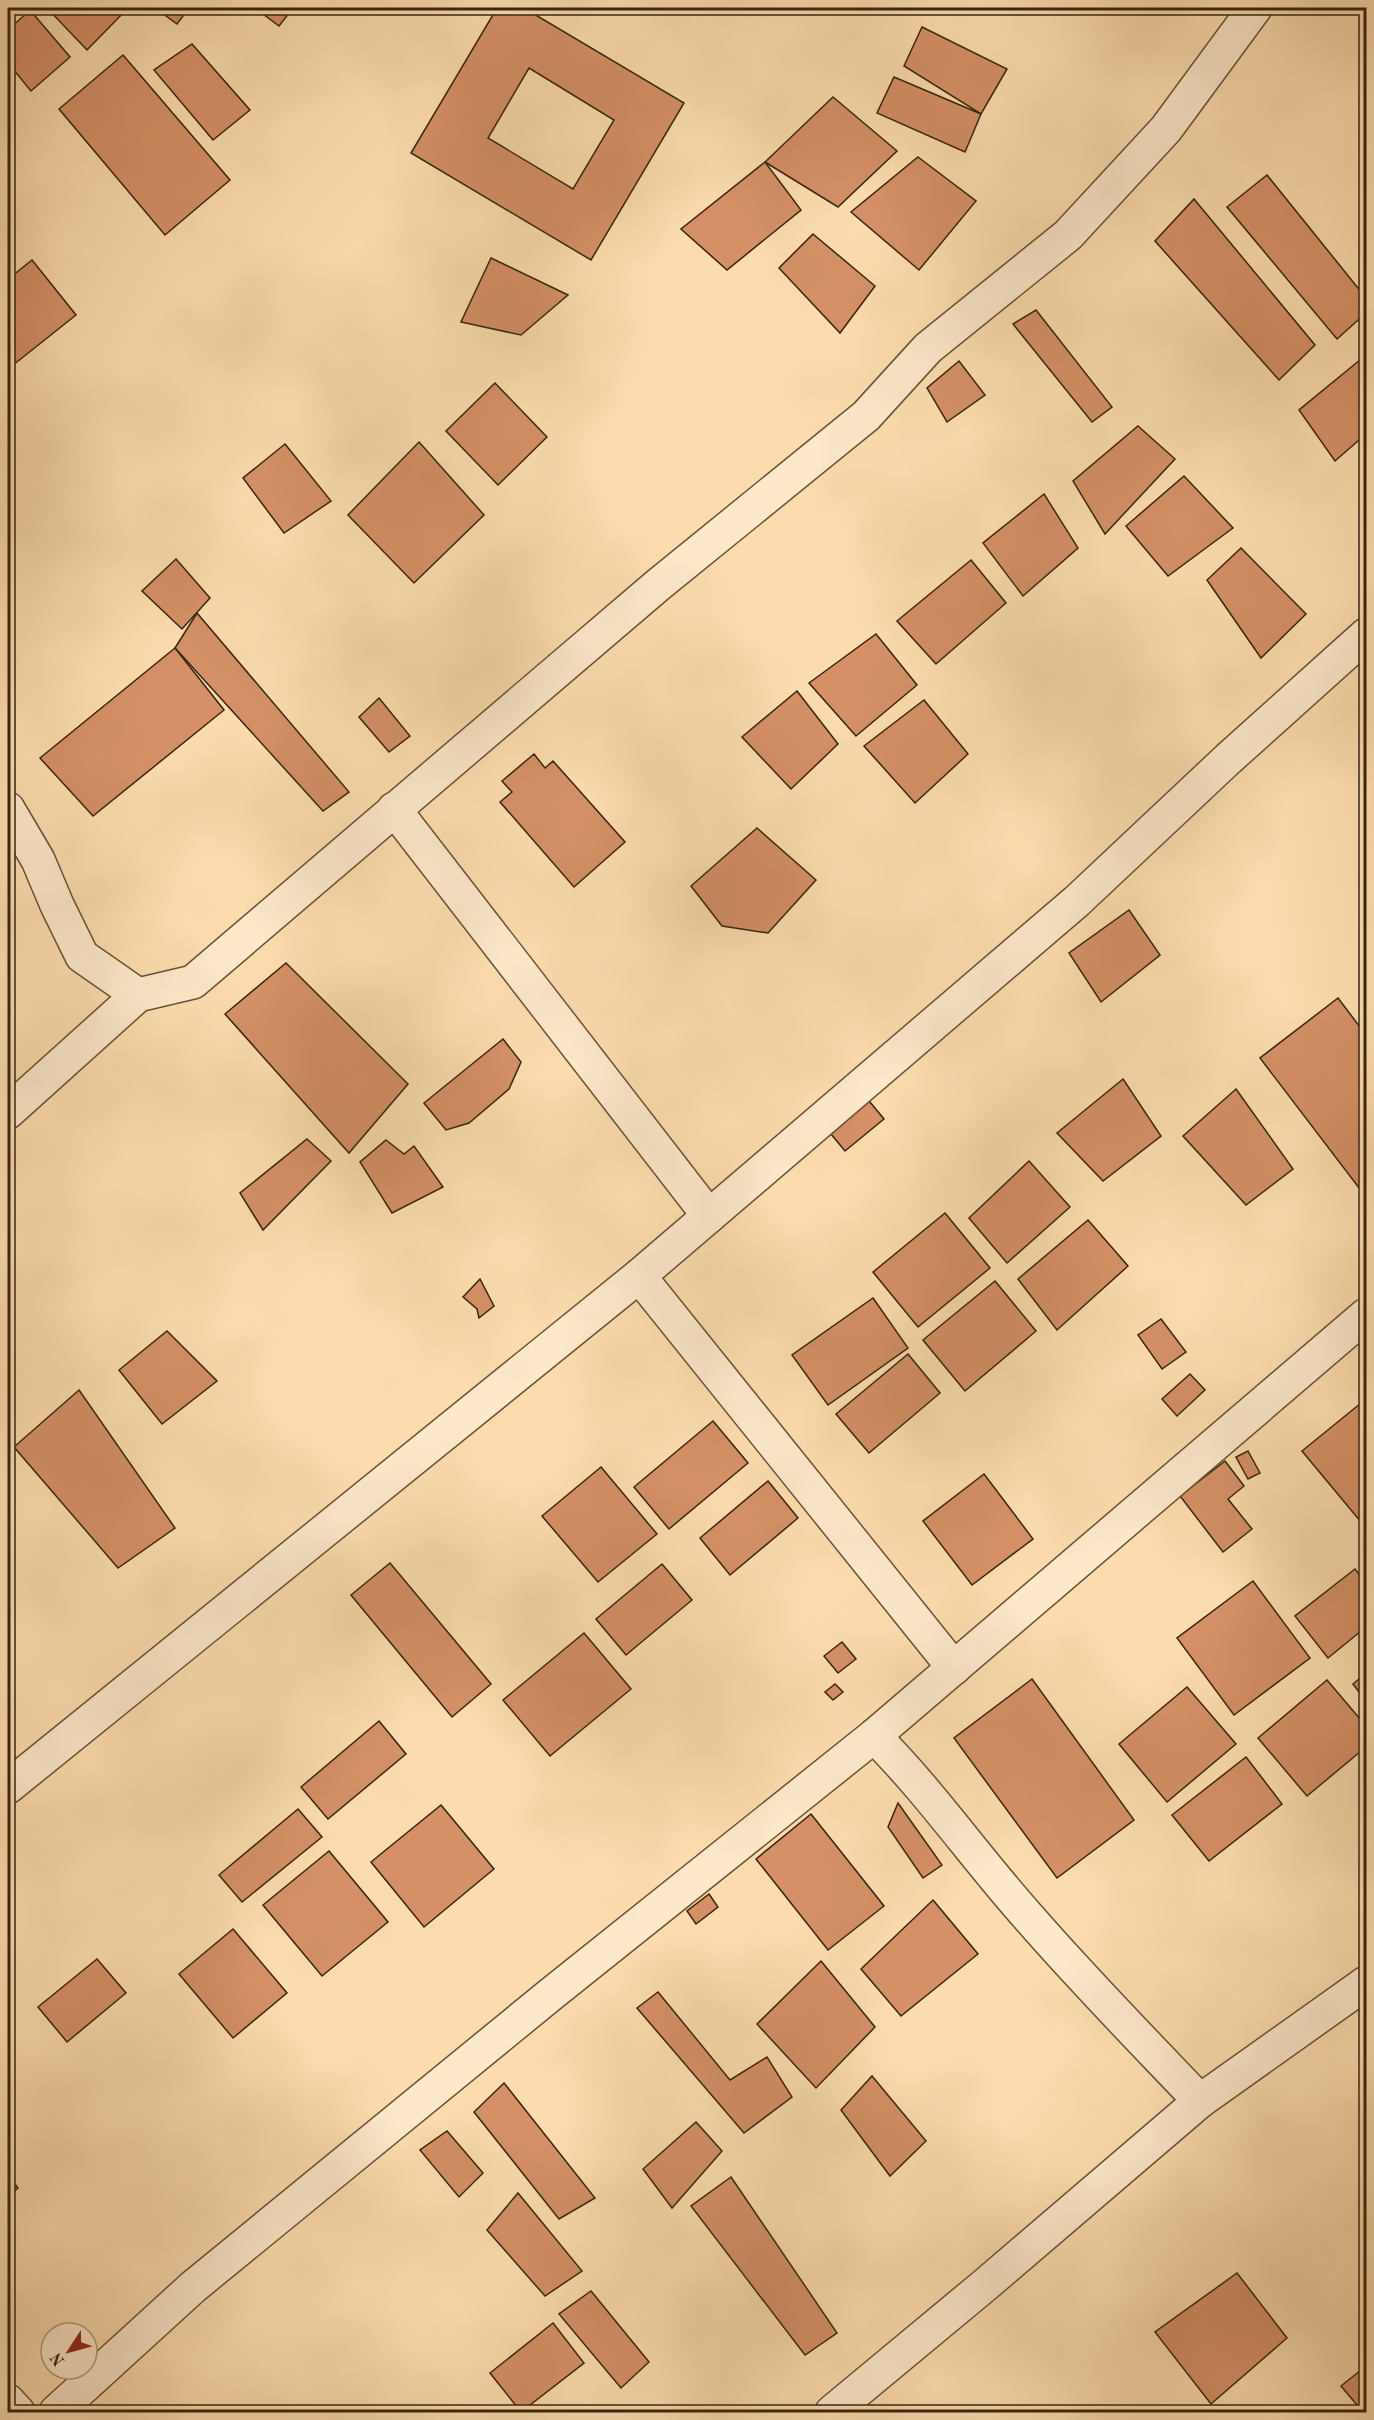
<svg xmlns="http://www.w3.org/2000/svg" width="1374" height="2420" font-family="'Old Standard TT',serif">
  <style>
    .building { fill: #d59067; stroke: #37240e; stroke-width: 1.5; fill-rule: evenodd }
    .lines { fill: none; stroke-linecap: round; stroke-linejoin: round }
    .minor-casing { stroke: #685236; stroke-width: 36 }
    .minor { stroke: #fde8ca; stroke-width: 33 }
  </style>
  <rect width="100%" height="100%" fill="#fcdcae"/>
  <filter id="stains"><feTurbulence type="fractalNoise" baseFrequency=".00333" numOctaves="4"/><feColorMatrix values="0 0 0 0 .2 0 0 0 0 .09 0 0 0 0 .02 0 0 0 .5 -.17"/></filter>
  <radialGradient id="worn" r=".72"><stop offset=".6" stop-color="#630" stop-opacity="0"/><stop offset="1" stop-color="#630" stop-opacity=".3"/></radialGradient>
  <!-- building -->
  <g class="building">
    <path d="M47,8h68l10,3 -38,39z"/>
    <path d="M122,8h26l-6,5z"/>
    <path d="M155,8h34l-12,16z"/>
    <path d="M255,8h38l-14,18z"/>
    <path d="M497,8h27l160,95 -93,157 -180,-107zM529,68l85,52 -41,69 -85,-51z"/>
    <path d="M30,10l40,47 -39,34 -23,-28v-33z"/>
    <path d="M922,27l85,42 -26,45 -77,-48z"/>
    <path d="M192,44l58,66 -37,30 -59,-70z"/>
    <path d="M123,55l107,125 -65,55 -106,-126z"/>
    <path d="M894,77l87,37 -16,38 -88,-39z"/>
    <path d="M833,97l64,54 -59,56 -73,-45z"/>
    <path d="M918,157l58,44 -57,69 -68,-58z"/>
    <path d="M765,162l36,48 -74,60 -46,-41z"/>
    <path d="M1267,175l99,123v15l-29,26 -110,-132z"/>
    <path d="M1194,199l121,146 -36,35 -124,-139z"/>
    <path d="M813,234l62,52 -35,47 -61,-65z"/>
    <path d="M491,258l77,37 -47,40 -60,-13z"/>
    <path d="M32,260l44,55 -68,54v-98l4,5z"/>
    <path d="M1036,310l76,97 -20,15 -79,-98z"/>
    <path d="M1366,355v79l-31,27 -36,-51z"/>
    <path d="M959,361l26,34 -38,27 -20,-34z"/>
    <path d="M495,383l52,54 -49,48 -52,-54z"/>
    <path d="M1138,426l37,33 -70,75 -32,-53z"/>
    <path d="M419,442l65,73 -70,68 -66,-68z"/>
    <path d="M285,444l46,57 -47,32 -41,-55z"/>
    <path d="M1184,476l49,52 -65,48 -42,-50z"/>
    <path d="M1044,494l34,54 -55,48 -40,-53z"/>
    <path d="M1241,548l65,66 -45,44 -54,-78z"/>
    <path d="M176,559l34,39 -28,31 -40,-38z"/>
    <path d="M971,560l35,43 -70,61 -39,-43z"/>
    <path d="M197,613l152,179 -26,19 -148,-163z"/>
    <path d="M876,634l41,51 -61,51 -47,-53z"/>
    <path d="M175,648l49,62 -131,106 -53,-58z"/>
    <path d="M797,691l41,53 -47,45 -49,-52z"/>
    <path d="M379,698l31,38 -21,16 -30,-35z"/>
    <path d="M924,700l44,54 -53,49 -51,-57z"/>
    <path d="M534,754l11,14 8,-7 72,81 -51,45 -74,-85 12,-10 -10,-11z"/>
    <path d="M757,828l59,52 -48,53 -46,-7 -31,-40z"/>
    <path d="M1129,910l31,45 -59,47 -32,-49z"/>
    <path d="M286,963l122,121 -59,69 -124,-139z"/>
    <path d="M1338,998l28,37v162l-106,-139z"/>
    <path d="M503,1039l18,23 -12,27 -40,34 -23,7 -22,-27z"/>
    <path d="M1123,1079l38,57 -58,45 -46,-48z"/>
    <path d="M1236,1089l57,80 -47,36 -63,-69z"/>
    <path d="M865,1096l19,23 -39,32 -19,-23z"/>
    <path d="M307,1139l24,22 -68,69 -23,-37z"/>
    <path d="M386,1140l18,14 10,-8 29,41 -51,26 -32,-51z"/>
    <path d="M1029,1161l41,46 -63,56 -38,-45z"/>
    <path d="M945,1213l45,55 -72,59 -45,-55z"/>
    <path d="M1088,1220l40,46 -71,64 -39,-51z"/>
    <path d="M480,1279l14,27 -15,12 -2,-9 -14,-12z"/>
    <path d="M995,1281l41,50 -71,60 -42,-51z"/>
    <path d="M873,1298l35,50 -80,57 -36,-50z"/>
    <path d="M1161,1319l25,33 -24,17 -24,-34z"/>
    <path d="M167,1331l50,50 -55,43 -43,-54z"/>
    <path d="M908,1354l32,39 -71,60 -33,-39z"/>
    <path d="M1190,1374l15,16 -28,26 -15,-17z"/>
    <path d="M79,1390l96,138 -57,40 -104,-121z"/>
    <path d="M1366,1399v129l-64,-77z"/>
    <path d="M713,1421l35,42 -79,66 -35,-42z"/>
    <path d="M1248,1451l12,22 -12,6 -12,-22z"/>
    <path d="M1225,1461l19,25 -16,13 24,30 -29,23 -43,-56z"/>
    <path d="M601,1467l56,67 -59,48 -56,-66z"/>
    <path d="M984,1474l49,65 -61,46 -49,-64z"/>
    <path d="M768,1481l30,37 -68,57 -30,-37z"/>
    <path d="M390,1563l101,121 -39,33 -101,-122z"/>
    <path d="M662,1564l30,36 -66,55 -30,-36z"/>
    <path d="M1355,1569l11,15v43l-38,31 -33,-42z"/>
    <path d="M1253,1581l57,77 -76,57 -57,-77z"/>
    <path d="M584,1633l47,56 -81,67 -47,-56z"/>
    <path d="M842,1642l14,17 -18,14 -14,-17z"/>
    <path d="M1366,1673v28l-13,-17z"/>
    <path d="M1032,1679l102,141 -77,58 -103,-140z"/>
    <path d="M1327,1680l39,46v21l-59,49 -49,-58z"/>
    <path d="M835,1684l8,8 -10,8 -8,-8z"/>
    <path d="M1187,1687l49,57 -69,58 -48,-58z"/>
    <path d="M379,1721l27,33 -78,65 -27,-32z"/>
    <path d="M1246,1757l36,47 -73,57 -37,-46z"/>
    <path d="M898,1803l44,62 -19,13 -35,-51z"/>
    <path d="M441,1805l53,64 -70,58 -53,-65z"/>
    <path d="M298,1809l24,28 -80,65 -23,-27z"/>
    <path d="M811,1814l73,92 -56,44 -72,-91z"/>
    <path d="M329,1851l59,71 -66,54 -59,-71z"/>
    <path d="M709,1894l9,13 -22,17 -9,-13z"/>
    <path d="M933,1900l45,54 -77,62 -40,-47z"/>
    <path d="M233,1929l54,64 -54,45 -54,-64z"/>
    <path d="M97,1959l29,34 -59,49 -29,-35z"/>
    <path d="M821,1961l54,66 -59,61 -59,-64z"/>
    <path d="M658,1992l72,88 37,-23 25,40 -48,36 -107,-125z"/>
    <path d="M872,2076l54,65 -36,35 -49,-66z"/>
    <path d="M504,2083l91,115 -36,21 -85,-107z"/>
    <path d="M696,2122l26,29 -50,57 -29,-39z"/>
    <path d="M447,2131l36,42 -24,24 -39,-47z"/>
    <path d="M8,2175l10,13 -10,9z"/>
    <path d="M731,2177l106,156 -32,22 -114,-149z"/>
    <path d="M518,2193l64,78 -37,25 -58,-66z"/>
    <path d="M1237,2273l50,65 -76,66 -56,-72z"/>
    <path d="M591,2291l58,71 -28,26 -62,-74z"/>
    <path d="M553,2323l31,40 -63,49 -31,-39z"/>
    <path d="M1366,2366v46h-3l-22,-26z"/>
  </g>
  <g class="lines">
    <defs>
      <g id="minor">
        <path d="M8,809l30,51 19,45 25,51 56,39"/>
        <path d="M394,809l315,407"/>
        <path d="M8,1112l130,-117 55,-13 465,-397 208,-169 62,-68 140,-113 98,-106 89,-121"/>
        <path d="M639,1276l315,392"/>
        <path d="M874,1736c57,57 103,124 157,184 54,62 112,121 169,181"/>
        <path d="M8,1787l631,-511 438,-375 151,-142 138,-124"/>
        <path d="M8,2401l10,11"/>
        <path d="M56,2412l137,-125 357,-292 324,-259 492,-421"/>
        <path d="M832,2412l153,-127 215,-184 166,-118"/>
      </g>
    </defs>
    <!-- minor casing -->
    <use href="#minor" class="minor-casing"/>
    <!-- minor -->
    <use href="#minor" class="minor"/>
  </g>
  <!-- margin -->
  <rect width="1374" height="2420" fill="none" stroke="#fcdcae" stroke-width="30"/>
  <rect x="9" y="9" width="1356" height="2402" fill="none" stroke="#37240e" stroke-width="3"/>
  <rect x="15" y="15" width="1344" height="2390" fill="none" stroke="#37240e" stroke-width="1.5"/>
  <!-- north arrow -->
  <g transform="translate(69 2351) rotate(234)"><circle r="28" fill="#fde8ca" stroke="#ae9a7f" stroke-width="1.5"/>
  <path d="M0-4.5L10 22L0 15L-10 22Z" fill="#8f2418"/>
  <text y="-9" font-size="16" font-weight="bold" text-anchor="middle" fill="#37240e">N</text>
  </g>
  <rect width="100%" height="100%" filter="url(#stains)"/>
  <rect width="100%" height="100%" fill="url(#worn)"/>
</svg>
